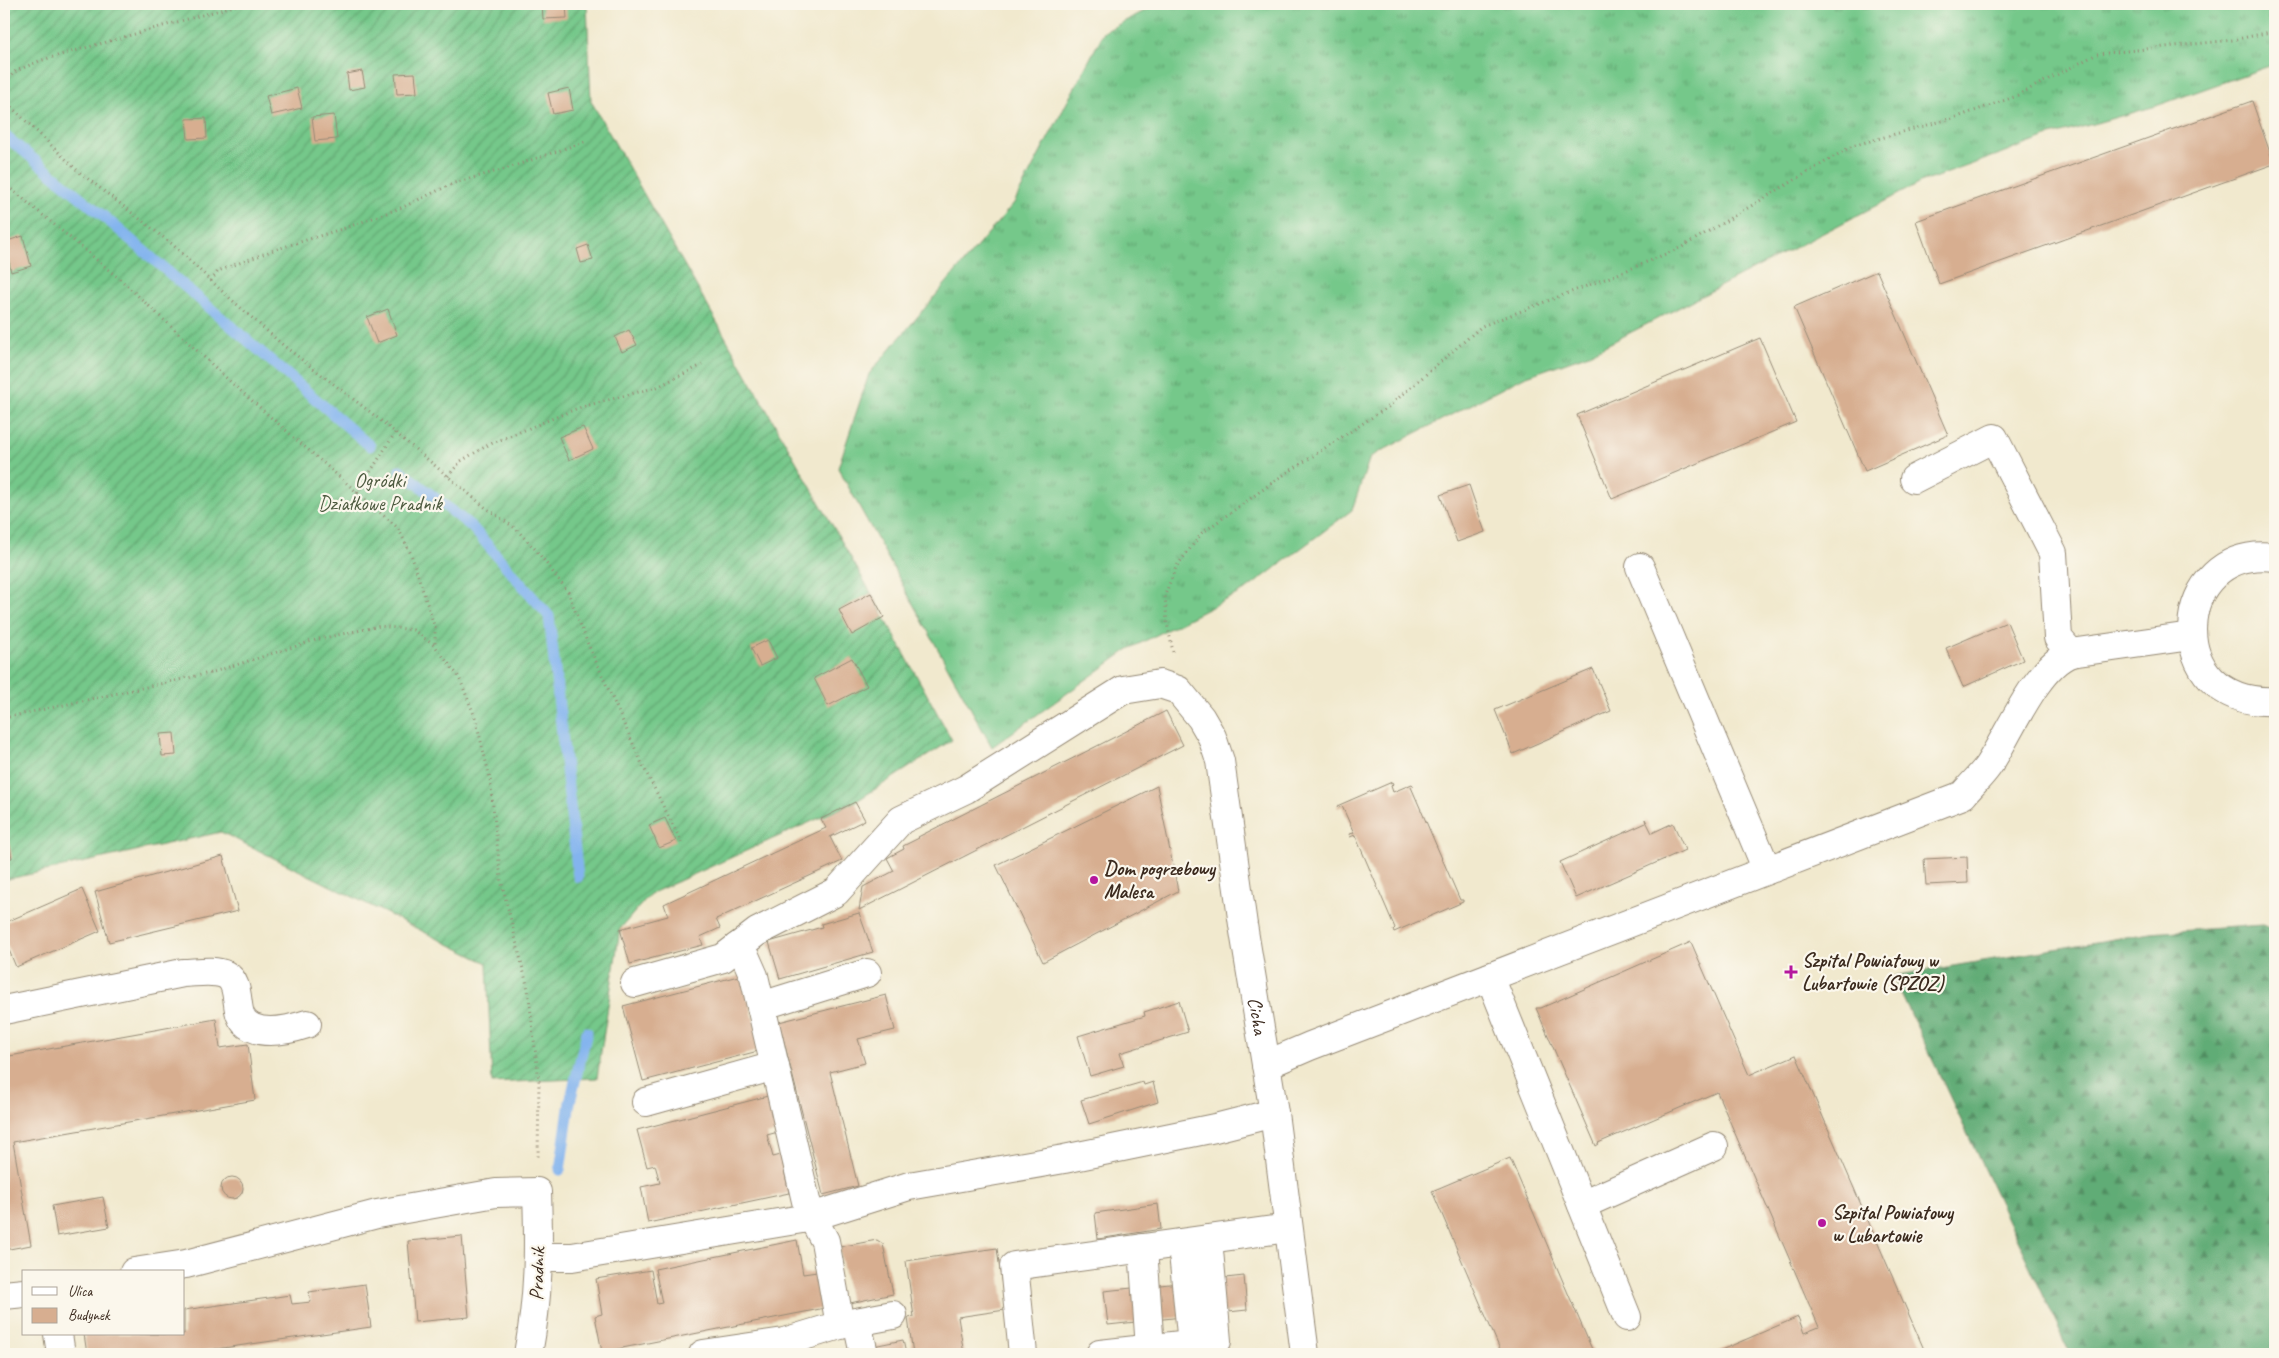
<svg xmlns="http://www.w3.org/2000/svg" width="2279" height="1358" font-family="Caveat,sans-serif">
  <style>
    .grass { fill: url(#grass-tufts); stroke: #587954 }
    .forest { fill: url(#forest-firs); stroke: #4e6b4a }
    .garden { fill: url(#garden-furrows); stroke: #587954 }
    .lines { fill: none; stroke-linecap: round; stroke-linejoin: round }
    .stream { stroke: #83b4ee; stroke-width: 11 }
    .building { fill: #d7ae90 }
    .minor-casing { stroke: #968a76; stroke-width: 30 }
    .path { stroke: #968a76; stroke-width: 3; stroke-dasharray: 1 4; stroke-linecap: butt }
    .minor { stroke: #fff; stroke-width: 28 }
    .poi-dot { fill: #b5179e; stroke: #fbf7ec; stroke-width: 2 }
    .labels { text-anchor: middle; dominant-baseline: central; stroke-width: 4.5; stroke-linejoin: round; paint-order: stroke }
    .park-label { font-size: 20px; fill: #4c593e; stroke: #fbf7ec }
    .poi-label { font-size: 20px; font-weight: bold; fill: #3b2a1e; stroke: #fbf7ec; text-anchor: start }
    .street-label { font-size: 20px; fill: #3b2a1e; stroke: #fbf7ec }
  </style>
  <defs>
    <pattern id="grass-tufts" width="24" height="20" patternUnits="userSpaceOnUse" patternTransform="scale(1.25)"><rect width="24" height="20" fill="#75c88a"/><path d="M3 7l-1-3M5 7V3M7 7l1-3M15 17l-1-3M17 17v-4M19 17l1-3" fill="none" stroke="#61a370"/></pattern>
    <pattern id="forest-firs" width="22" height="20" patternUnits="userSpaceOnUse" patternTransform="scale(1.25)"><rect width="22" height="20" fill="#60ac76"/><path d="M5 1l3.5 6h-7zM16 11l3.5 6h-7z" fill="#508c60"/></pattern>
    <pattern id="garden-furrows" width="10" height="10" patternUnits="userSpaceOnUse" patternTransform="scale(1.25)"><rect width="10" height="10" fill="#75c88a"/><path d="M-1 1l2-2M0 10L10 0M9 11l2-2" fill="none" stroke="#61a370"/></pattern>
  </defs>
  <rect width="100%" height="100%" fill="#fbf7ec"/>
  <filter id="ink" filterUnits="userSpaceOnUse"><feTurbulence type="fractalNoise" baseFrequency=".02" numOctaves="2"/><feDisplacementMap in="SourceGraphic" scale="10" xChannelSelector="R" yChannelSelector="G"/><feConvolveMatrix kernelMatrix="1 2 1 2 8 2 1 2 1" color-interpolation-filters="sRGB"/></filter>
  <filter id="wash" filterUnits="userSpaceOnUse"><feTurbulence type="fractalNoise" baseFrequency=".0096" numOctaves="4" result="noise"/><feDisplacementMap in="SourceGraphic" scale="20" xChannelSelector="R" yChannelSelector="G"/><feGaussianBlur stdDeviation="1.12" result="paint"/><feColorMatrix in="noise" values="0 0 0 0 0 0 0 0 0 0 0 0 0 0 0 0 0 1.4 0 .05"/><feComposite in="paint" operator="in"/></filter>
  <g filter="url(#wash)">
    <rect width="100%" height="100%" fill="#f1e9ce"/>
    <!-- grass -->
    <path class="grass" d="M1158,4h1117v60l-119,42 -109,31 -127,46 -331,171 -65,23 -154,80 -18,53 -105,79 -118,60 -137,98 -154,-279 31,-94 145,-171 90,-171z"/>
    <!-- forest -->
    <path class="forest" d="M2262,925l13,4v418l-8,7h-196l-178,-378 257,-43z"/>
    <!-- garden -->
    <path class="garden" d="M4,4h583l4,97 280,492 81,147 -97,62 -205,92 -30,35 -23,149 -105,5 -5,-120 -266,-131 -217,48z"/>
    <g class="lines">
      <!-- stream -->
      <g class="stream">
        <path d="M4,135l98,80 268,231"/>
        <path d="M400,470l72,57 77,89 29,261"/>
        <path d="M560,1170l10,-68 17,-70"/>
      </g>
    </g>
    <g id="blocks">
      <!-- building -->
      <g class="building">
        <path d="M542,4h24l1,14 -24,1z"/>
        <path d="M362,71l3,16 -16,3 -2,-16z"/>
        <path d="M415,73l2,20 -20,1 -2,-20z"/>
        <path d="M297,88l5,20 -31,7 -5,-19z"/>
        <path d="M569,88l4,22 -20,4 -5,-21z"/>
        <path d="M2252,101l22,63 -335,120 -23,-63z"/>
        <path d="M334,115l3,24 -22,2 -3,-24z"/>
        <path d="M206,118l1,20 -19,1 -2,-20z"/>
        <path d="M23,236l8,30 -20,6 -7,-30z"/>
        <path d="M588,245l5,15 -12,3 -4,-14z"/>
        <path d="M1877,271l71,164 -83,36 -71,-164z"/>
        <path d="M388,309l9,26 -20,8 -10,-26z"/>
        <path d="M629,330l8,15 -15,7 -7,-15z"/>
        <path d="M1760,338l36,84 -184,77 -35,-84z"/>
        <path d="M583,427l10,22 -24,11 -10,-23z"/>
        <path d="M1469,485l16,47 -28,10 -17,-47z"/>
        <path d="M871,593l13,24 -32,18 -13,-25z"/>
        <path d="M2007,622l16,38 -60,27 -17,-39z"/>
        <path d="M768,640l9,18 -17,8 -9,-18z"/>
        <path d="M852,658l15,28 -39,20 -14,-28z"/>
        <path d="M1593,669l18,42 -98,43 -18,-44z"/>
        <path d="M1166,711l17,34 -324,165 4,-23 31,-16 -7,-13 17,-9 -1,-3 16,-8 -1,-1z"/>
        <path d="M174,733l2,22 -14,1 -2,-22z"/>
        <path d="M1392,782l1,2 -2,2 2,6 19,-8 2,2 -3,1 49,113h3v2l-69,30 -1,-2 2,-2 -40,-93 -5,2 -1,-3 5,-1 -12,-27 -4,2 -1,-2z"/>
        <path d="M1157,786l21,105 -135,71 -47,-97z"/>
        <path d="M855,802l10,18 -35,17 12,24 -126,58 4,9 -20,9 3,8 -73,19 -10,-35 48,-13 -4,-12 162,-76 -5,-9z"/>
        <path d="M665,818l11,23 -17,7 -10,-23z"/>
        <path d="M1645,819l7,14 21,-10 12,27 -109,48 -16,-36 86,-39z"/>
        <path d="M7,833l5,25 -8,2v-26z"/>
        <path d="M223,856l15,55 -129,31 -14,-50z"/>
        <path d="M1967,857l1,26 -42,2 -2,-26z"/>
        <path d="M82,889l18,42 -84,36 -12,-29v-15z"/>
        <path d="M859,913l14,39 -93,27 -11,-37 53,-15 -1,-3z"/>
        <path d="M1691,942l58,133 47,-20 130,299h-214l86,-37 6,16 15,-6 -102,-235 -119,51 1,1 -3,2 -60,-138h5z"/>
        <path d="M742,975l20,75 -119,31 -20,-75z"/>
        <path d="M886,995l9,35 -37,9 7,24 -35,9 28,114 -35,9 -44,-173z"/>
        <path d="M1179,1001l9,31 -68,21 4,13 -34,10 -12,-40 67,-20 -1,-4z"/>
        <path d="M216,1019l4,29 28,-4 7,56 -242,42 18,103 -27,5v-193z"/>
        <path d="M1143,1082l1,3 9,-3 5,20 -69,22 -8,-24z"/>
        <path d="M768,1096l10,36 -11,3 6,22 8,-2 8,38 -141,30 -7,-36 19,-4 -5,-18 -8,2 -10,-37z"/>
        <path d="M1510,1158l84,196h-92l-70,-163z"/>
        <circle cx="232" cy="1188" r="11"/>
        <path d="M103,1197l6,30 -52,9 -5,-30z"/>
        <path d="M1158,1204l3,25 -63,10 -3,-26z"/>
        <path d="M462,1236l7,81 -54,5 -7,-81z"/>
        <path d="M797,1240l6,34 14,-2 8,36 -223,44 -7,-36 7,-2 -6,-35 55,-9 6,34 5,-1 -7,-34z"/>
        <path d="M877,1240l6,4 10,50 -43,9 -11,-56z"/>
        <path d="M997,1248l8,62 -47,7 6,37h-51l-5,-36 6,-1 -8,-56z"/>
        <path d="M1244,1276l3,34 -139,15 -4,-34z"/>
        <path d="M365,1284l6,43 -190,27h-94l-3,-20h100v-24l106,-15 2,9 19,-2 -2,-10z"/>
        <path d="M903,1340l3,14h-31l-2,-8z"/>
        <path d="M846,1351v3h-12v-1z"/>
      </g>
    </g>
  </g>
  <g filter="url(#ink)">
    <use href="#blocks" fill-opacity="0" stroke="#968a76" stroke-width="1"/>
    <g class="lines">
      <defs>
        <g id="minor">
          <path d="M2275,557c-105,-13 -116,150 0,144"/>
          <path d="M1640,567l127,303"/>
          <path d="M2071,653l120,-17"/>
          <path d="M737,947l9,11 8,18 52,225 6,16 13,24 15,84"/>
          <path d="M1490,977l137,340"/>
          <path id="s1" d="M635,983l88,-25 34,-26 79,-40 65,-72 65,-31 157,-99 37,-6 18,6 23,28 11,19 8,24 23,164 31,188 31,241"/>
          <path d="M761,1006l106,-33"/>
          <path d="M4,1010l179,-37c12,0 31,-4 43,2 13,7 10,27 14,39 9,26 49,16 67,10"/>
          <path d="M1266,1065l44,-19 653,-251c8,-10 18,-19 25,-29 21,-31 48,-100 83,-113l-13,-15 -5,-85 -59,-115 -80,41"/>
          <path d="M646,1102l129,-36"/>
          <path d="M1582,1205l132,-59"/>
          <path d="M1182,1243l10,101"/>
          <path d="M1143,1248l7,101"/>
          <path d="M539,1257h33l236,-39 101,-32 155,-27 151,-31 59,-15"/>
          <path d="M134,1272l52,-8 191,-50 119,-21 41,-1c2,58 2,104 -9,162"/>
          <path d="M4,1295l20,-2"/>
          <path d="M857,1322l7,32"/>
          <path d="M58,1334l3,20"/>
          <path d="M703,1354l81,-12 56,-17 53,-10"/>
          <path d="M1023,1354l-9,-88 274,-38"/>
          <path d="M1100,1354l117,-13 -9,-102"/>
        </g>
      </defs>
      <!-- minor casing -->
      <use href="#minor" class="minor-casing"/>
      <!-- path -->
      <g class="path">
        <path d="M4,82l12,-11 23,-10 202,-57"/>
        <path d="M4,100l74,71 94,73 52,49 60,53 90,69 112,93 29,20 21,22 32,42 19,50 56,124 39,77"/>
        <path d="M4,183l117,97 114,106 163,142 13,26 24,74v18"/>
        <path d="M211,281l7,-10 56,-21 74,-23 55,-20 51,-24 51,-14 82,-28"/>
        <path d="M448,476l13,-15 27,-16 90,-37 79,-21 45,-22"/>
        <path d="M357,493l38,-60"/>
        <path d="M1173,652l-6,-29 -2,-28 11,-28 26,-34 77,-55 109,-71 94,-81 136,-52 64,-27 170,-101 108,-30 54,-19 83,-43 136,-14 42,-9"/>
        <path d="M4,718l206,-45 109,-34 61,-13 33,4 22,16 24,31 16,40 15,61 11,102 27,109 11,92 -1,78"/>
      </g>
      <!-- minor -->
      <use href="#minor" class="minor"/>
    </g>
  </g>
  <!-- markers -->
  <g class="poi-dot">
    <circle cx="1094" cy="880" r="5"/>
    <path d="M1788.5 964.5h5v5h5v5h-5v5h-5v-5h-5v-5h5z"/>
    <circle cx="1822" cy="1223" r="5"/>
  </g>
  <g class="labels">
    <!-- park labels -->
    <g class="park-label">
      <text x="380" y="480">Ogródki<tspan x="380" dy="23">Działkowe Pradnik</tspan></text>
    </g>
    <!-- poi labels -->
    <g class="poi-label">
      <text x="1104" y="868">Dom pogrzebowy<tspan x="1104" dy="23">Malesa</tspan></text>
      <text x="1802" y="960">Szpital Powiatowy w<tspan x="1802" dy="23">Lubartowie (SPZOZ)</tspan></text>
      <text x="1832" y="1212">Szpital Powiatowy<tspan x="1832" dy="23">w Lubartowie</tspan></text>
    </g>
    <!-- street labels -->
    <g class="street-label">
      <text stroke="none"><textPath href="#s1" startOffset="975">Cicha</textPath></text>
      <text transform="translate(537 1274) rotate(-88)">Pradnik</text>
    </g>
  </g>
  <!-- margin -->
  <rect width="2279" height="1358" fill="none" stroke="#fbf7ec" stroke-width="20"/>
  <!-- legend -->
  <rect x="22" y="1270" width="162" height="65" fill="#fbf7ec" stroke="#aea59a"/>
  <rect x="32" y="1287" width="25" height="8" fill="#ffffff" stroke="#aea59a"/>
  <text x="68" y="1296" font-size="15" fill="#3b2a1e">Ulica</text>
  <rect x="32" y="1308" width="25" height="15" fill="#d7ae90" stroke="#aea59a"/>
  <text x="68" y="1320" font-size="15" fill="#3b2a1e">Budynek</text>
</svg>
